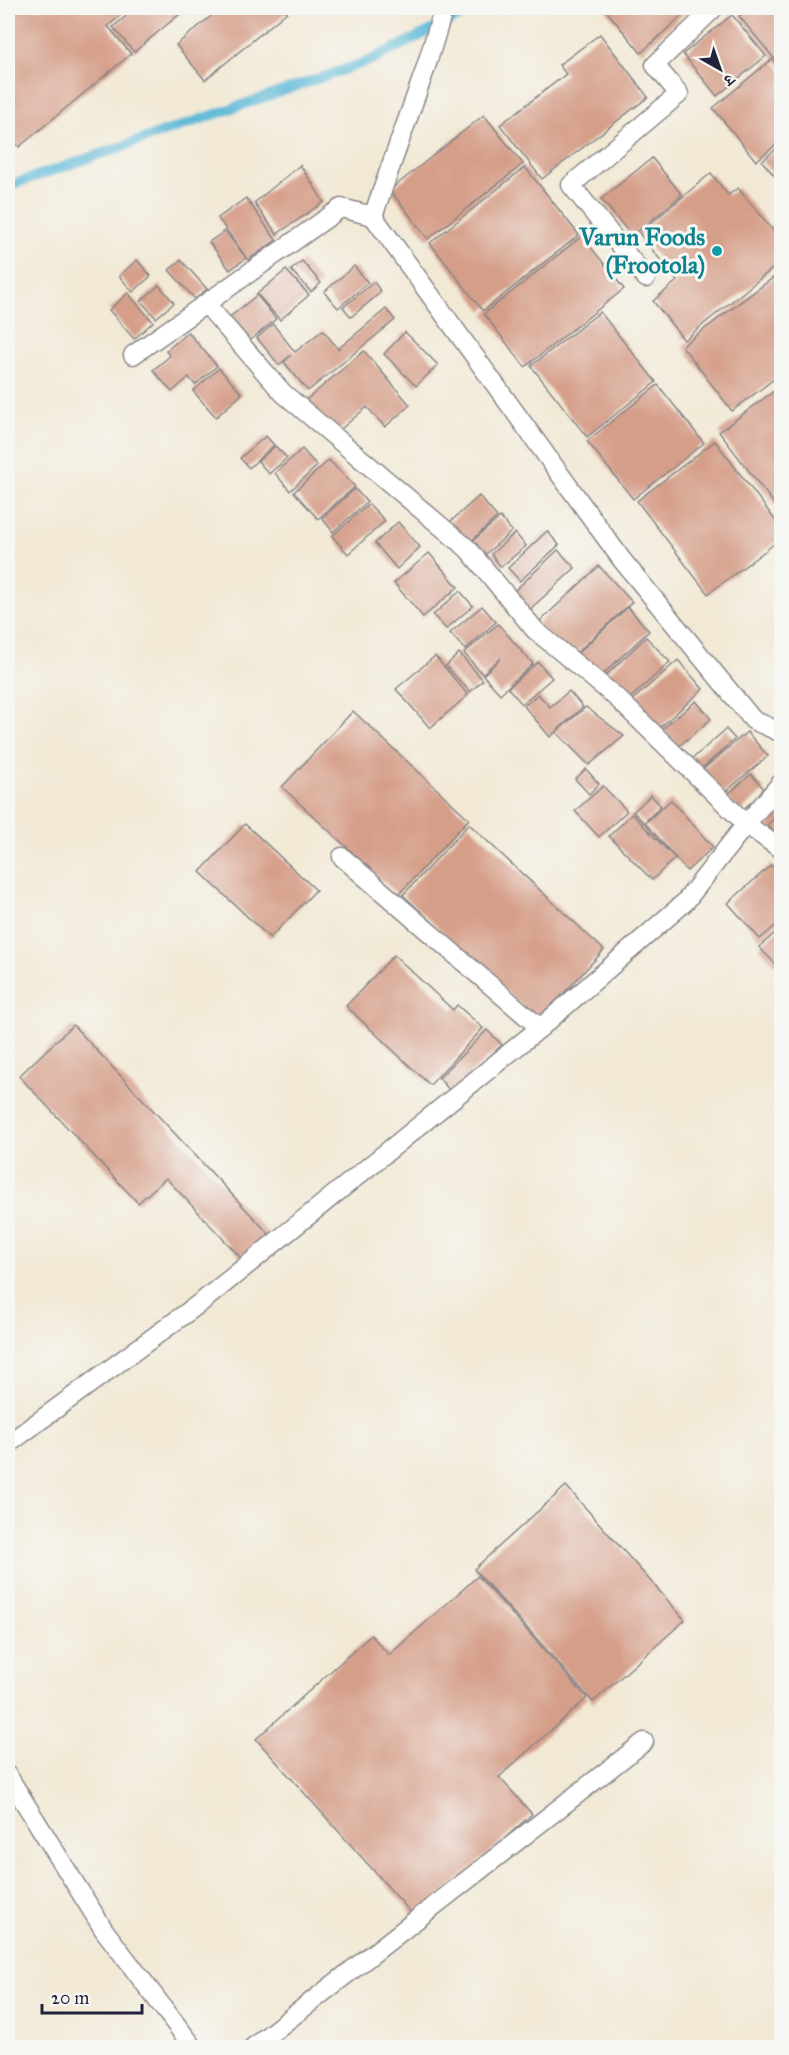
<svg xmlns="http://www.w3.org/2000/svg" width="789" height="2055" font-family="'IM FELL Great Primer','Noto Serif Devanagari',serif">
  <style>
    .lines { fill: none; stroke-linecap: round; stroke-linejoin: round }
    .stream { stroke: #59b8d7; stroke-width: 10 }
    .building { fill: #d59e89 }
    .service-casing { stroke: #8a8688; stroke-width: 21 }
    .service { stroke: #fff; stroke-width: 18 }
    .culture-dot { fill: #0f9aa8; stroke: #f6f6f2; stroke-width: 2 }
    .labels { text-anchor: middle; dominant-baseline: central; stroke-width: 6; stroke-linejoin: round; paint-order: stroke }
    .culture-label { font-size: 24px; font-weight: bold; fill: #0d838f; stroke: #f6f6f2; text-anchor: end }
  </style>
  <rect width="100%" height="100%" fill="#f6f6f2"/>
  <filter id="ink" filterUnits="userSpaceOnUse"><feTurbulence type="fractalNoise" baseFrequency=".0167" numOctaves="2"/><feDisplacementMap in="SourceGraphic" scale="12" xChannelSelector="R" yChannelSelector="G"/><feConvolveMatrix kernelMatrix="1 2 1 2 8 2 1 2 1" color-interpolation-filters="sRGB"/></filter>
  <filter id="wash" filterUnits="userSpaceOnUse"><feTurbulence type="fractalNoise" baseFrequency=".008" numOctaves="4" result="noise"/><feDisplacementMap in="SourceGraphic" scale="24" xChannelSelector="R" yChannelSelector="G"/><feGaussianBlur stdDeviation="1.35" result="paint"/><feColorMatrix in="noise" values="0 0 0 0 0 0 0 0 0 0 0 0 0 0 0 0 0 1.4 0 .05"/><feComposite in="paint" operator="in"/></filter>
  <g filter="url(#wash)">
    <rect width="100%" height="100%" fill="#f2e9d5"/>
    <g class="lines">
      <!-- stream -->
      <path class="stream" d="M8,186l361,-125 107,-53"/>
    </g>
    <g id="blocks">
      <!-- building -->
      <g class="building">
        <path d="M8,8h121l-21,18 23,28 -112,93 -11,-14z"/>
        <path d="M136,8h51l-53,44 -21,-25z"/>
        <path d="M221,8h62l4,4 -82,68 -29,-35z"/>
        <path d="M604,8h86l-49,45z"/>
        <path d="M750,8h32v60l-43,-52z"/>
        <path d="M732,15l34,41 -49,40 -34,-42z"/>
        <path d="M600,34l48,63 -106,82 -42,-54 66,-51 -7,-9z"/>
        <path d="M772,59l10,12v69l-26,21 -43,-53z"/>
        <path d="M484,115l39,49 -95,75 -38,-49z"/>
        <path d="M782,144v41l-20,-24z"/>
        <path d="M652,158l30,37 -50,41 -31,-37z"/>
        <path d="M300,165l24,37 -47,32 -23,-31z"/>
        <path d="M525,167l54,68 -96,76 -53,-68z"/>
        <path d="M711,173l17,22 10,-7 44,53v20l-98,79 -31,-39 24,-20 -38,-48z"/>
        <path d="M246,198l30,42 -28,20 -30,-42z"/>
        <path d="M225,231l21,27 -16,12 -21,-28z"/>
        <path d="M582,236l42,53 -99,78 -41,-53z"/>
        <path d="M137,260l14,16 -18,16 -14,-16z"/>
        <path d="M181,260l26,29 -12,10 -26,-29z"/>
        <path d="M302,261l19,22 -10,9 -20,-22z"/>
        <path d="M354,266l14,17 -30,25 -14,-16z"/>
        <path d="M286,270l23,25 -29,25 -23,-26z"/>
        <path d="M782,271v102l-50,38 -50,-65z"/>
        <path d="M374,282l7,10 -30,25 -8,-10z"/>
        <path d="M159,285l15,18 -18,15 -15,-17z"/>
        <path d="M128,293l25,29 -19,17 -25,-29z"/>
        <path d="M257,295l19,24 -30,25 -20,-24z"/>
        <path d="M386,309l9,11 -87,71 -24,-29 7,-7 -12,10 -22,-27 16,-14 22,28 28,-22 15,19z"/>
        <path d="M600,312l56,70 -69,55 -56,-71z"/>
        <path d="M188,332l29,34 -22,19 -6,-8 -17,15 -19,-22 17,-14 -4,-5z"/>
        <path d="M405,332l33,33 -22,21 -32,-32z"/>
        <path d="M364,351l46,54 -25,22 -18,-20 -32,27 -29,-34z"/>
        <path d="M219,368l23,26 -26,23 -23,-26z"/>
        <path d="M658,385l46,58 -71,56 -46,-58z"/>
        <path d="M782,385v129l-63,-82z"/>
        <path d="M266,436l8,9 -25,23 -9,-10z"/>
        <path d="M715,441l67,88v9l-74,56 -71,-93z"/>
        <path d="M275,446l12,12 -18,16 -11,-13z"/>
        <path d="M302,449l15,17 -27,25 -15,-18z"/>
        <path d="M329,460l26,27 -37,32 -24,-27z"/>
        <path d="M355,489l12,13 -34,30 -11,-14z"/>
        <path d="M479,496l18,21 -29,27 -19,-21z"/>
        <path d="M369,504l16,17 -37,33 -16,-18z"/>
        <path d="M500,517l12,14 -32,28 -12,-14z"/>
        <path d="M398,522l22,25 -23,22 -22,-26z"/>
        <path d="M547,531l12,14 -39,36 -12,-13z"/>
        <path d="M515,533l11,13 -25,21 -10,-13z"/>
        <path d="M558,550l17,18 -49,45 -16,-18z"/>
        <path d="M429,553l29,34 -35,30 -29,-34z"/>
        <path d="M599,566l33,36 -62,57 -33,-35z"/>
        <path d="M460,591l13,15 -27,23 -13,-14z"/>
        <path d="M482,606l14,16 -31,28 -15,-17z"/>
        <path d="M628,607l21,24 -49,46 -22,-24z"/>
        <path d="M498,624l35,40 -33,30 -17,-19 18,-17 -19,16 -18,-21z"/>
        <path d="M646,637l24,25 -44,40 -23,-24z"/>
        <path d="M459,653l24,27 -13,12 -24,-26z"/>
        <path d="M435,656l33,39 -38,33 -34,-39z"/>
        <path d="M678,660l25,29 -47,42 -26,-29z"/>
        <path d="M538,662l14,16 -30,26 -14,-16z"/>
        <path d="M569,691l14,16 -33,30 -26,-31 14,-12 12,13z"/>
        <path d="M696,701l15,18 -33,28 -16,-18z"/>
        <path d="M586,707l38,29 -35,29 -33,-33z"/>
        <path d="M353,711l116,108 -71,76 -116,-108z"/>
        <path d="M726,729l9,10 -35,31 -8,-11z"/>
        <path d="M747,732l21,24 -44,37 -21,-24z"/>
        <path d="M586,769l13,15 -10,10 -14,-15z"/>
        <path d="M751,774l14,16 -25,22 -14,-16z"/>
        <path d="M603,786l24,25 -28,26 -24,-26z"/>
        <path d="M651,795l10,11 -17,17 -11,-11z"/>
        <path d="M671,800l42,47 -26,24 -42,-48z"/>
        <path d="M782,812v29l-15,-16z"/>
        <path d="M632,814l43,44 -23,22 -43,-44z"/>
        <path d="M245,824l71,66 -46,48 -70,-66z"/>
        <path d="M469,824l135,126 -66,71 -135,-126z"/>
        <path d="M771,865l11,11v44l-22,19 -32,-36z"/>
        <path d="M782,927v44l-23,-24z"/>
        <path d="M394,955l59,55 4,-5 26,23 -53,57 -84,-79z"/>
        <path d="M73,1025l196,209 -27,25 -76,-81 -28,25 -119,-127z"/>
        <path d="M487,1030l15,15 -51,47 -12,-14z"/>
        <path d="M566,1486l119,134 -92,82 -119,-133z"/>
        <path d="M478,1576l109,122 -88,79 33,37 -116,104 -160,-179 115,-104 18,20z"/>
      </g>
    </g>
  </g>
  <g filter="url(#ink)">
    <use href="#blocks" fill-opacity="0" stroke="#8a8688" stroke-width="1.5"/>
    <g class="lines">
      <defs>
        <g id="service">
          <path d="M373,216l52,-146 19,-62"/>
          <path d="M646,278l-75,-93 108,-91 -24,-29 59,-57"/>
          <path d="M206,304l77,89 185,156 67,81 82,68 129,126 36,26"/>
          <path d="M133,355l208,-147 32,8 249,344 131,160 29,13"/>
          <path d="M342,857l198,171"/>
          <path d="M8,1444l196,-144 336,-272 145,-126 61,-78 36,-42"/>
          <path d="M8,1776l96,154 90,118"/>
          <path d="M252,2048l392,-306"/>
        </g>
      </defs>
      <!-- service casing -->
      <use href="#service" class="service-casing"/>
      <!-- service -->
      <use href="#service" class="service"/>
    </g>
  </g>
  <!-- markers -->
  <circle class="culture-dot" cx="717" cy="251" r="6"/>
  <g class="labels">
    <!-- culture labels -->
    <g class="culture-label">
      <text x="705" y="237">Varun Foods<tspan x="705" dy="28">(Frootola)</tspan></text>
    </g>
  </g>
  <!-- margin -->
  <rect width="789" height="2055" fill="none" stroke="#f6f6f2" stroke-width="30"/>
  <!-- north arrow -->
  <g transform="translate(720 69) rotate(140)" stroke="#f6f6f2" stroke-width="4.5" paint-order="stroke">
  <path d="M0-4.5L10 22L0 15L-10 22Z" fill="#22223b"/>
  <text y="-9" font-size="16" font-weight="bold" text-anchor="middle" fill="#22223b">उ</text>
  </g>
  <!-- scale -->
  <path d="M42 2004v9h100v-9" fill="none" stroke="#22223b" stroke-width="3"/>
  <text x="51" y="2004" font-size="18" fill="#22223b" stroke="#f6f6f2" stroke-width="4.5" paint-order="stroke">20 m</text>
</svg>
